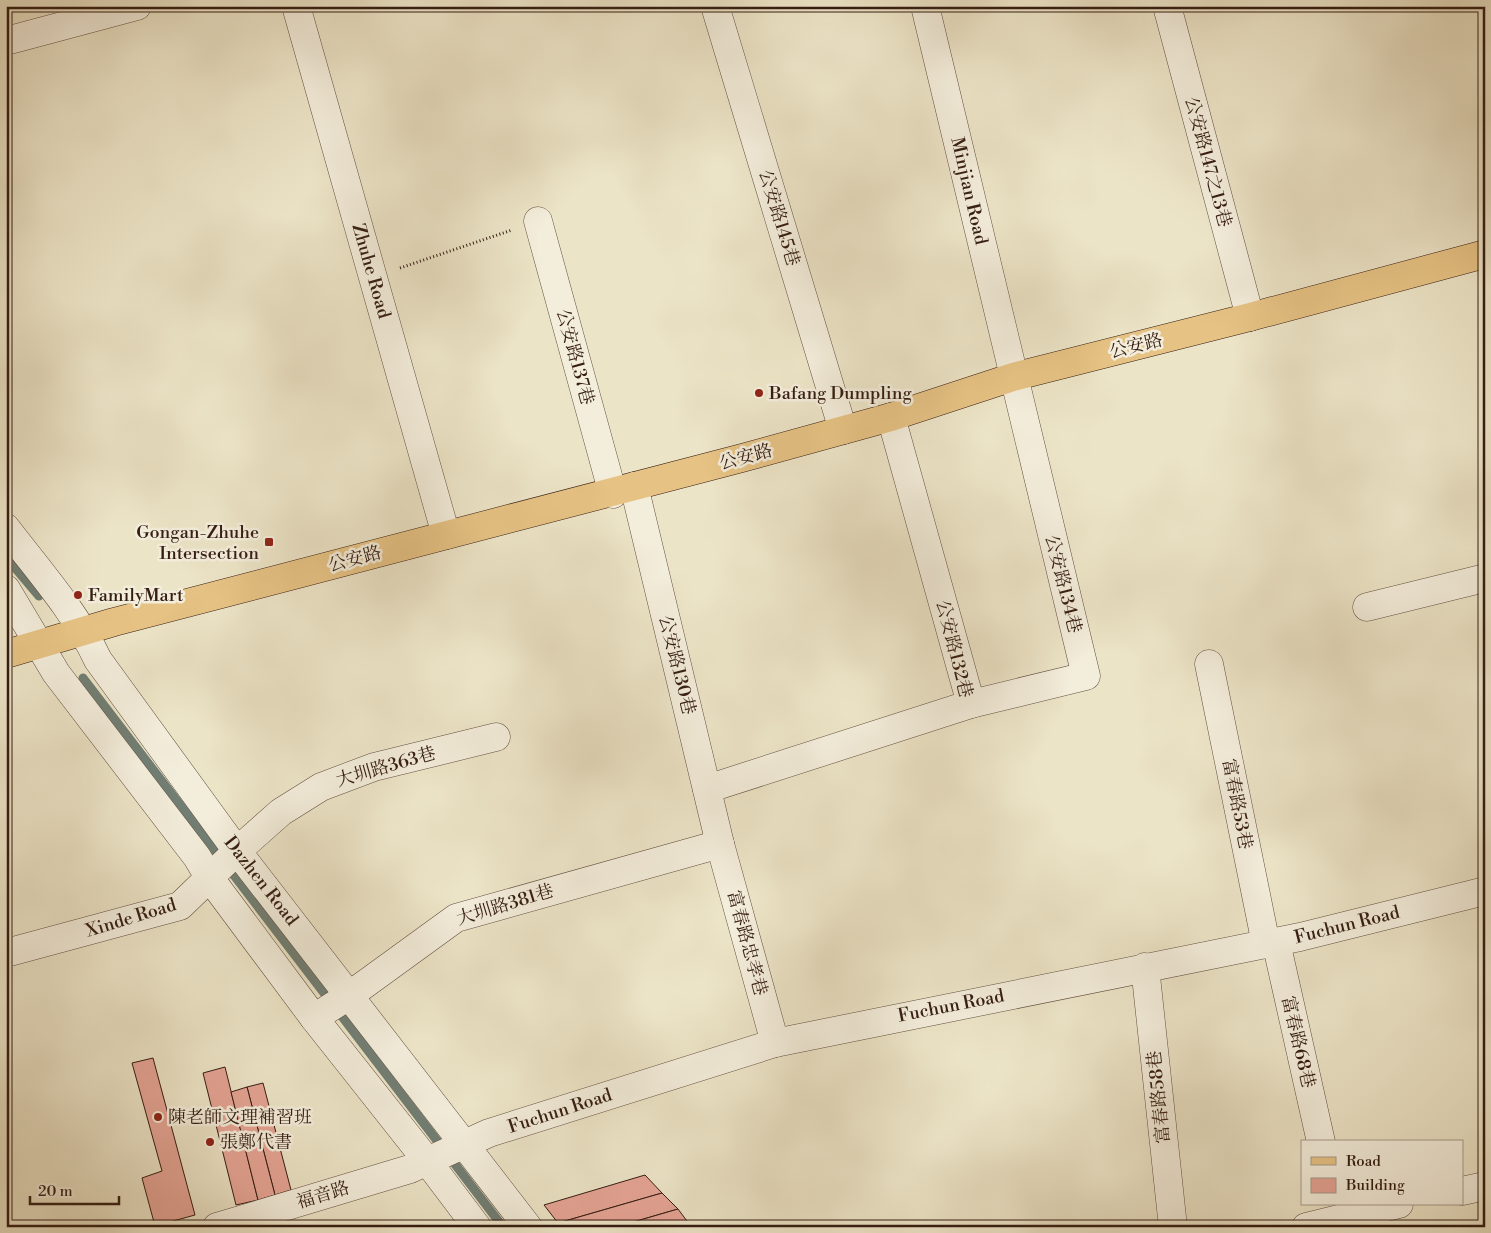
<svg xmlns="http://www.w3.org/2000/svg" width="1491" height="1233" font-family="'Libre Bodoni','Noto Serif TC',serif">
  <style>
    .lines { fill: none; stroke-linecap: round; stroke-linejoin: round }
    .stream { stroke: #717e73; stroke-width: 9 }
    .building { fill: #e5a495; stroke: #351d13 }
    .minor-casing { stroke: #634f40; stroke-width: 29 }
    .major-casing { stroke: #351d13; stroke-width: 29 }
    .path { stroke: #351d13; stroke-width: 3; stroke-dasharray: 1 2.5; stroke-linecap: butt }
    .minor { stroke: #f3eddb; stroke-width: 28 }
    .major { stroke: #e6c284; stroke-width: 28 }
    .poi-dot { fill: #8f2418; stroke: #f3eddb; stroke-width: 2 }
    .labels { text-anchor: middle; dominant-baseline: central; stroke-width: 5; stroke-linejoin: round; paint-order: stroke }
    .street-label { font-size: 18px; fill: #351d13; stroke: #f3eddb }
    .poi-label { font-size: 18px; fill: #351d13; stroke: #f3eddb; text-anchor: start }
  </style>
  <rect width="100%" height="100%" fill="#ece4c7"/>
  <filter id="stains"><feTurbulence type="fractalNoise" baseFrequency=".004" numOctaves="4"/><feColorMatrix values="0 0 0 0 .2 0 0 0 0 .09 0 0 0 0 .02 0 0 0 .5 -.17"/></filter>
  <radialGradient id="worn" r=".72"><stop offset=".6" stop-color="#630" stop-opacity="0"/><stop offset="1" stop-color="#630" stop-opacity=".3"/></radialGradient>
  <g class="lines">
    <!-- stream -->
    <g class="stream">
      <path d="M6,557l33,39"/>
      <path d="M83,678l420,549"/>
    </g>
  </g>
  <!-- building -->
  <g class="building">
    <path d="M153,1058l42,157 -40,11 -13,-48 20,-7 -30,-108z"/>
    <path d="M225,1067l33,133 -22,5 -33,-132z"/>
    <path d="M263,1083l28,107 -16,5 -28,-108z"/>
    <path d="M247,1087l28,108 -17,5 -27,-108z"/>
    <path d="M645,1175l17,18 -104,30 -14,-18z"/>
    <path d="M662,1193l16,16 -62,18h-55l-3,-4z"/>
    <path d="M678,1209l12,16 -74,2z"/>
  </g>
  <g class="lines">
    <defs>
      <g id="minor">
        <path d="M296,6l150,529"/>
        <path d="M715,6l128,424"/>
        <path d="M925,6l161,670 -115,28"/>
        <path d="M1167,6l83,311"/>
        <path d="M6,41l131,-35"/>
        <path d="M538,221l75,273"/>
        <path d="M634,486l86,358 55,199"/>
        <path d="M6,528c33,43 69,83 92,132l139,191 291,376"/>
        <path d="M6,589l50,84 141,184 12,20 105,141 114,144 49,65"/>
        <path d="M1367,607l118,-29"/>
        <path d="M1209,664l57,280"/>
        <path d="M707,789l264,-85 -80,-287"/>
        <path d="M1276,942l45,200"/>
        <path d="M6,953l174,-47 57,-55 44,-39 40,-25 53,-20 122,-30"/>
        <path d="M1145,967l28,260"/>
        <path d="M314,1018l36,-23 106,-77 264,-74"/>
        <path d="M1462,1191l23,-5"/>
        <path d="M217,1227l193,-58 79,-36 286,-90 525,-106 185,-46"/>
        <path d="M1306,1227l93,-23"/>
      </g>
      <path id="major" d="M6,654l108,-32 628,-164 149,-41 122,-40 237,-60 235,-63"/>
    </defs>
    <!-- minor casing -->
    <use href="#minor" class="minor-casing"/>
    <!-- major casing -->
    <use href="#major" class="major-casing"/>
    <!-- path -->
    <path class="path" d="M400,268l112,-38"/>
    <!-- minor -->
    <use href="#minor" class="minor"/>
    <!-- major -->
    <use href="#major" class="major"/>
  </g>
  <!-- markers -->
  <g class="poi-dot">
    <circle cx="759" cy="393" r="5"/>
    <rect x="264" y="537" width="10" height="10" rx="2.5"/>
    <circle cx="78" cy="595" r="5"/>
    <circle cx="158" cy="1117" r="5"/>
    <circle cx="210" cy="1142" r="5"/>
  </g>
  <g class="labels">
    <!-- street labels -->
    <g class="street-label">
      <text transform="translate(1208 162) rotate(75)">公安路147之13巷</text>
      <text transform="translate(969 191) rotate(77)">Minjian Road</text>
      <text transform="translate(779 218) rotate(73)">公安路145巷</text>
      <text transform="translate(371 271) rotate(74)">Zhuhe Road</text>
      <text transform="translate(1136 346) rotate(-14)">公安路</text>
      <text transform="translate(575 357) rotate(75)">公安路137巷</text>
      <text transform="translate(746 457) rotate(-15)">公安路</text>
      <text transform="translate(355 559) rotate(-15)">公安路</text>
      <text transform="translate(1063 584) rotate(76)">公安路134巷</text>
      <text transform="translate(954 649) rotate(76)">公安路132巷</text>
      <text transform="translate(677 665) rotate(76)">公安路130巷</text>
      <text transform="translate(386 767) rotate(-16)">大圳路363巷</text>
      <text transform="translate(1237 804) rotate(79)">富春路53巷</text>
      <text transform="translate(261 881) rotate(52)">Dazhen Road</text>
      <text transform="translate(505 905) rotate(-17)">大圳路381巷</text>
      <text transform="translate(131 918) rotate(-17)">Xinde Road</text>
      <text transform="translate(1347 925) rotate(-14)">Fuchun Road</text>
      <text transform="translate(747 943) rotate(75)">富春路忠孝巷</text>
      <text transform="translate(951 1006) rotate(-11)">Fuchun Road</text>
      <text transform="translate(1298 1042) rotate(77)">富春路68巷</text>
      <text transform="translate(1159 1097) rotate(-96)">富春路58巷</text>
      <text transform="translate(560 1111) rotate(-18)">Fuchun Road</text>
      <text transform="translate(323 1195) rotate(-17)">福音路</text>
    </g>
    <!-- poi labels -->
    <g class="poi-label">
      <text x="769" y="393">Bafang Dumpling</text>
      <text x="259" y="532" text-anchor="end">Gongan-Zhuhe<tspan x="259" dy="21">Intersection</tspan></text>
      <text x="88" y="595">FamilyMart</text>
      <text x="168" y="1117">陳老師文理補習班</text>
      <text x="220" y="1142">張鄭代書</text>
    </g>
  </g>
  <!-- margin -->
  <rect width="1491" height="1233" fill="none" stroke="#ece4c7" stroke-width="25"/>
  <rect x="8" y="8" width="1476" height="1218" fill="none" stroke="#351d13" stroke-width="2.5"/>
  <rect x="12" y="12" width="1466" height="1208" fill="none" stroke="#351d13"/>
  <!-- legend -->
  <rect x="1301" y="1140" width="162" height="65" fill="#f3eddb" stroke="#a79a8b"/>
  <rect x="1311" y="1157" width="25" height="8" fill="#e6c284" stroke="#a79a8b"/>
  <text x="1346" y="1166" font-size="15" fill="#351d13">Road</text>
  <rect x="1311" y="1178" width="25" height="15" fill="#e5a495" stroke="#a79a8b"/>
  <text x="1346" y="1190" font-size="15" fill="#351d13">Building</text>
  <!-- scale -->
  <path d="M30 1196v8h89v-8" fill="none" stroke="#351d13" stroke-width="2.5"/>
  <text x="38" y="1196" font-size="15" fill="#351d13" stroke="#f3eddb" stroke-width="4" paint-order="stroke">20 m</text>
  <rect width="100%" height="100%" filter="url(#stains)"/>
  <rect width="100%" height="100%" fill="url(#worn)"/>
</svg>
